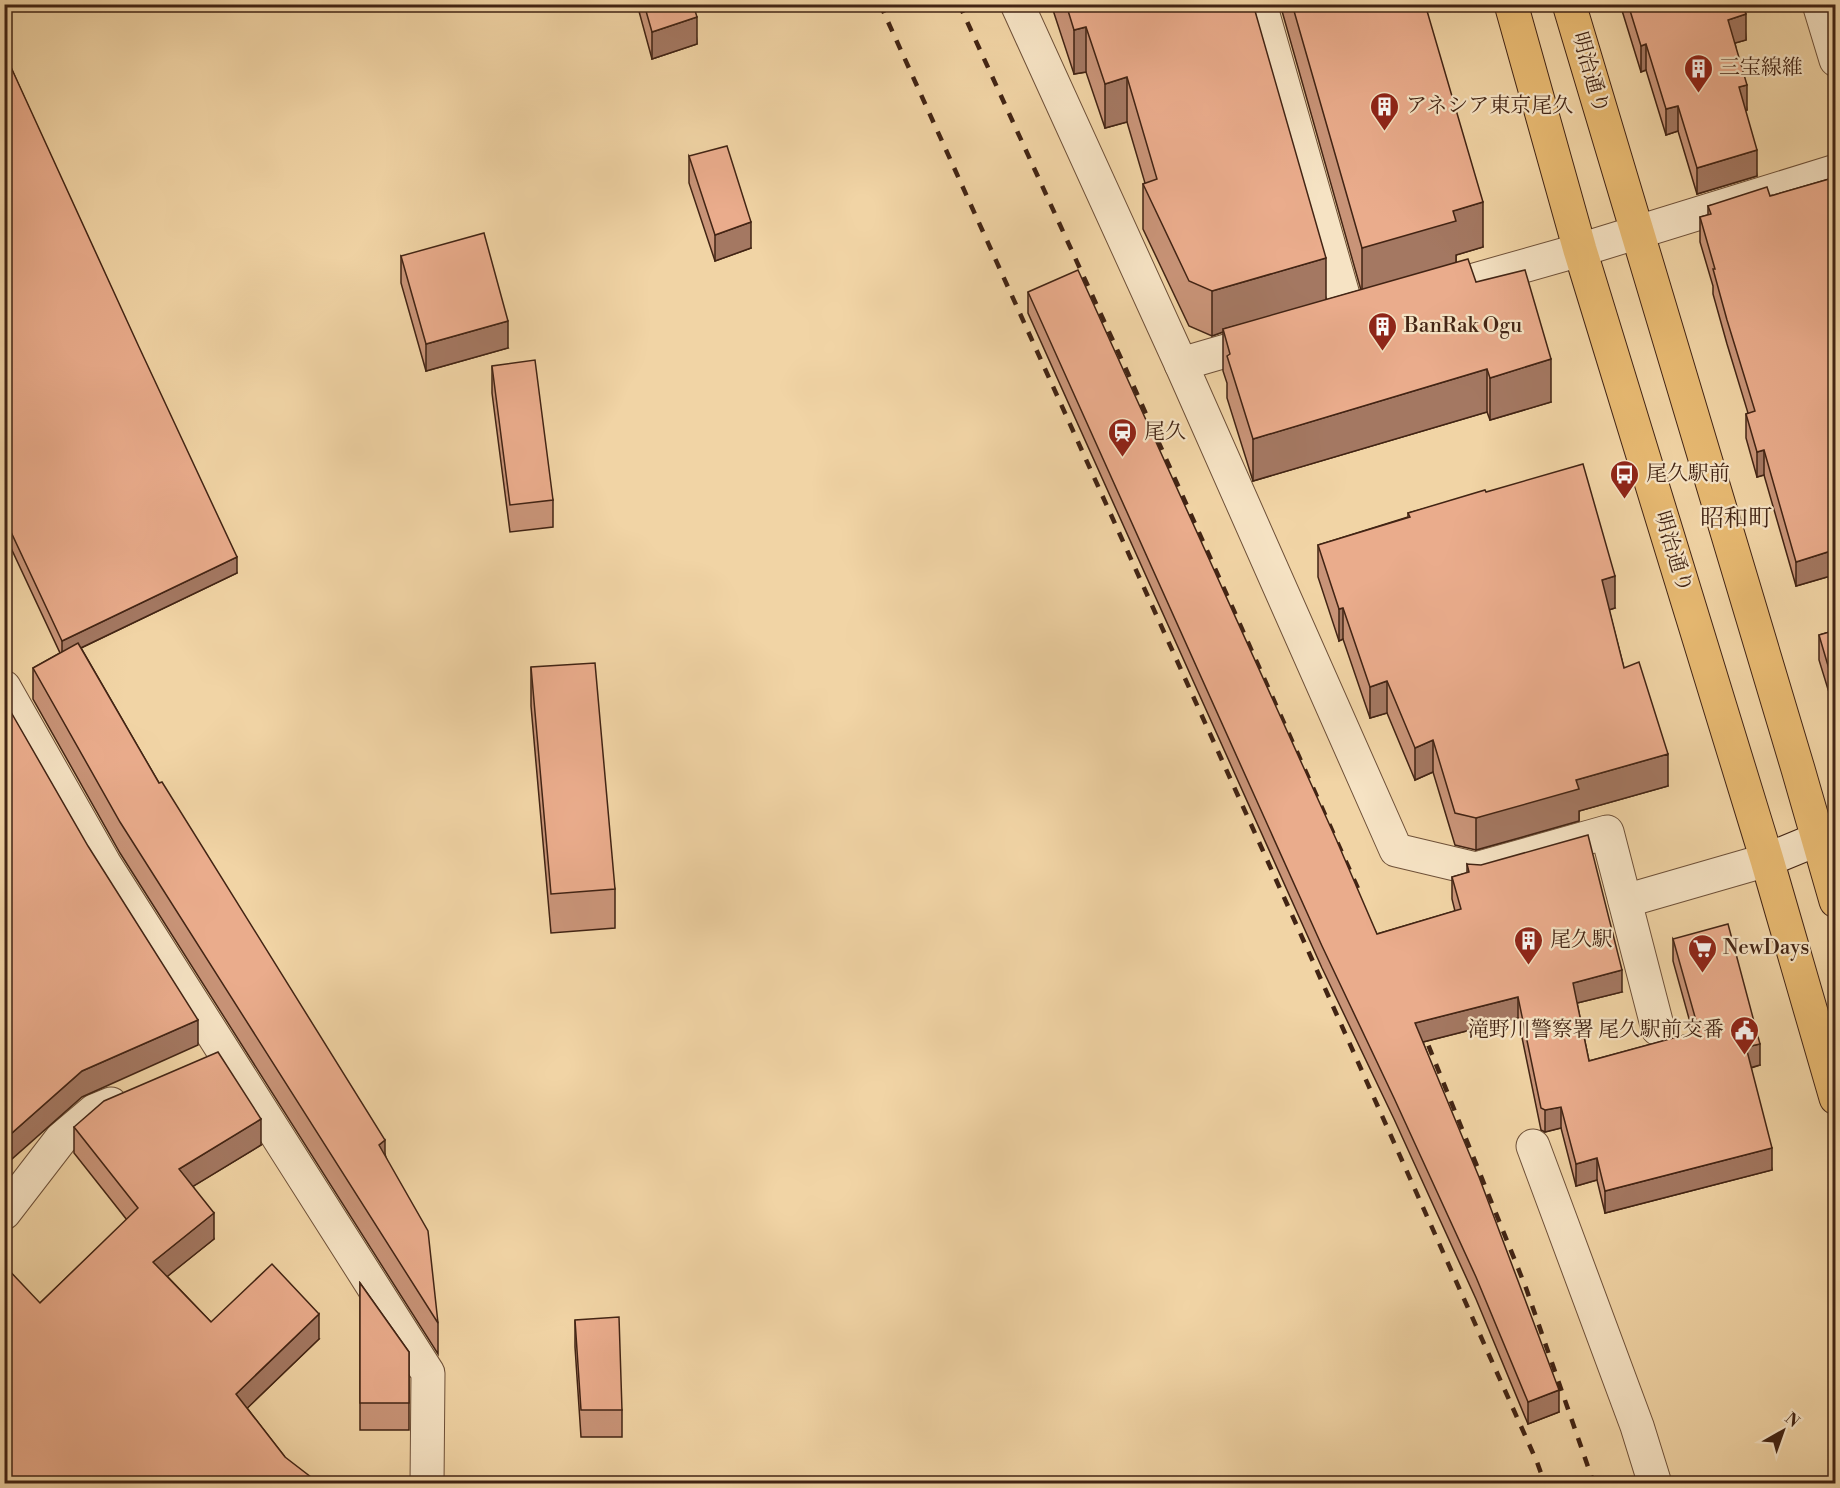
<svg xmlns="http://www.w3.org/2000/svg" width="1840" height="1488" font-family="'Libre Bodoni','Noto Serif JP',serif">
  <style>
    .lines { fill: none; stroke-linecap: round; stroke-linejoin: round }
    .street-casing { stroke: #6e5038; stroke-width: 35 }
    .secondary-casing { stroke: #422414; stroke-width: 35 }
    .primary-casing { stroke: #422414; stroke-width: 35 }
    .street { stroke: #f6e3c4; stroke-width: 33 }
    .secondary { stroke: #f6e3c4; stroke-width: 33 }
    .primary { stroke: #e8ba72; stroke-width: 33 }
    .rail { stroke: #422414; stroke-width: 4.5; stroke-dasharray: 10 10; stroke-linecap: butt }
    .wall { fill: #c99478; stroke: #422414; stroke-width: 1.5 }
    .shaded-wall { fill: #a47862; stroke: #422414; stroke-width: 1.5 }
    .building { fill: #eaac8c; stroke: #422414; stroke-width: 1.5 }
    .labels { text-anchor: middle; dominant-baseline: central; stroke-width: 4.5; stroke-linejoin: round; paint-order: stroke }
    .poi-label { font-size: 21px; fill: #422414; stroke: #f6e3c4; text-anchor: start }
    .street-label { font-size: 21px; fill: #422414; stroke: #f6e3c4 }
    .quarter-label { font-size: 24px; fill: #422414; stroke: #f6e3c4 }
  </style>
  <rect width="100%" height="100%" fill="#f1d4a5"/>
  <filter id="stains"><feTurbulence type="fractalNoise" baseFrequency=".00333" numOctaves="4"/><feColorMatrix values="0 0 0 0 .2 0 0 0 0 .09 0 0 0 0 .02 0 0 0 .5 -.17"/></filter>
  <radialGradient id="worn" r=".72"><stop offset=".6" stop-color="#630" stop-opacity="0"/><stop offset="1" stop-color="#630" stop-opacity=".3"/></radialGradient>
  <g class="lines">
    <defs>
      <g id="street">
        <path d="M1017,4l164,360 215,486 80,19 131,-37 51,197"/>
        <path d="M1260,4l89,312"/>
        <path d="M1819,4l17,56"/>
        <path d="M1432,292l148,-42 256,-79"/>
        <path d="M1181,364l86,-25"/>
        <path d="M4,687l100,176 324,510 -1,111"/>
        <path d="M1625,901l142,-41"/>
        <path d="M1533,1146l104,280 18,58"/>
        <path d="M4,1213l57,-74 33,-28 17,-7"/>
      </g>
      <path id="secondary" d="M1767,860l51,-21 18,-5"/>
      <g id="primary">
        <path d="M1511,4l69,246 187,610 69,238"/>
        <path d="M1569,4l229,765 38,132"/>
      </g>
    </defs>
    <!-- street casing -->
    <use href="#street" class="street-casing"/>
    <!-- secondary casing -->
    <use href="#secondary" class="secondary-casing"/>
    <!-- primary casing -->
    <use href="#primary" class="primary-casing"/>
    <!-- street -->
    <use href="#street" class="street"/>
    <!-- secondary -->
    <use href="#secondary" class="secondary"/>
    <!-- primary -->
    <use href="#primary" class="primary"/>
    <!-- rail -->
    <g class="rail">
      <path d="M880,4l426,942 231,516 8,22"/>
      <path d="M959,4l166,363 235,526"/>
      <path d="M1421,1027l105,261 68,196"/>
    </g>
  </g>
  <!-- wall -->
  <g class="wall">
    <path d="M637,4h56l4,40 -45,15z"/>
    <path d="M1051,4h202l73,296 35,-10 -81,-286h145l58,243 -27,8v7l20,20 75,120 -61,18 -3,-8 -234,69 -26,-83v-15l-4,-12v-39l-11,4 -23,-10 -46,-97v-45l2,-1 -18,-61 -22,6 -19,-56 -12,2z"/>
    <path d="M1620,4h123l3,36 -11,3 12,67 -2,1 12,65 -60,18 -19,-63 -12,4 -20,-65 -5,2z"/>
    <path d="M4,52l233,521 -156,75 78,135 226,371 53,169v31l-318,-501 -87,-154v-31l27,-15 -56,-120z"/>
    <path d="M689,156l62,92 -36,13 -26,-78z"/>
    <path d="M1836,177v403l-2,-5 -38,11 -32,-111 -7,2 -11,-39v-24l2,-1 -21,-69 -14,-50v-8l-13,-44v-25l8,-2v-9l66,-11z"/>
    <path d="M401,256l107,92 -82,23 -25,-88z"/>
    <path d="M1028,292l349,642 78,-23 -3,-12v-22l15,-4v-9l155,128 -45,11 12,58 104,-28 -20,-72v-22l87,126 -9,3 21,102 -167,43 -8,-33 -21,6 -15,-58 -16,4 -4,-2 -23,-112 -95,24 136,370 -31,12 -52,-125 -82,-180 -72,-151 -294,-655z"/>
    <path d="M492,366l61,134v27l-43,5 -18,-139z"/>
    <path d="M1486,492l129,116 -6,2 15,58 44,118 -89,25v10l-103,29 -21,-5 -22,-73 -18,8 -28,-67 -17,5 -27,-79 -4,2 -21,-64v-32l90,-28v-4z"/>
    <path d="M1836,630v97l-5,-16v-12l-12,-39v-25z"/>
    <path d="M531,667l84,222v39l-64,5 -20,-227z"/>
    <path d="M74,1127l187,18 -68,41 21,53 -47,37 44,46 108,17 -72,69 38,49 -245,-154 87,-83 -53,-67z"/>
    <path d="M360,1283l49,69v78h-49z"/>
    <path d="M575,1320l47,90v27h-41l-6,-90z"/>
  </g>
  <!-- shaded-wall -->
  <g class="shaded-wall">
    <path d="M1746,14v26l-18,5v-25z"/>
    <path d="M697,17v27l-45,15v-27z"/>
    <path d="M1086,27v45l-12,2v-44z"/>
    <path d="M1646,44v26l-5,2v-26z"/>
    <path d="M1127,77v45l-22,6v-44z"/>
    <path d="M1747,85v25l-8,3v-26z"/>
    <path d="M1678,106v25l-12,4v-26z"/>
    <path d="M1757,150v26l-60,18v-26z"/>
    <path d="M1483,202v45l-27,8v11l-94,27v-45l91,-37z"/>
    <path d="M751,222v26l-36,13v-26z"/>
    <path d="M1326,258v45l-103,26v3l-11,4v-45z"/>
    <path d="M508,321v27l-82,23v-27z"/>
    <path d="M1551,359v43l-61,18v-42z"/>
    <path d="M1487,369v43l-234,69v-42z"/>
    <path d="M1764,450v25l-7,2v-25z"/>
    <path d="M1834,550v25l-38,11v-24z"/>
    <path d="M237,557v16l-175,84v-16z"/>
    <path d="M1615,576v32l-13,4v-32z"/>
    <path d="M1343,608v31l-4,2v-32z"/>
    <path d="M1387,681v32l-17,5v-31z"/>
    <path d="M1433,740v32l-18,8v-32z"/>
    <path d="M1668,754v32l-89,25v10l-103,29v-32l100,-38z"/>
    <path d="M1622,970v22l-49,12v-21z"/>
    <path d="M1518,997v21l-103,26v-21z"/>
    <path d="M198,1020v25l-116,52 -78,69v-26l78,-69z"/>
    <path d="M1760,1044v21l-14,4v-22z"/>
    <path d="M1561,1107v21l-16,4v-22z"/>
    <path d="M261,1119v26l-82,50v-26z"/>
    <path d="M385,1140v31l-6,-26z"/>
    <path d="M1772,1148v22l-167,43v-22z"/>
    <path d="M1597,1158v22l-21,6v-22z"/>
    <path d="M214,1213v26l-61,49v-26z"/>
    <path d="M319,1314v25l-83,80v-25z"/>
    <path d="M1559,1390v22l-31,12v-22z"/>
  </g>
  <!-- building -->
  <g class="building">
    <path d="M644,4h49l4,13 -45,15z"/>
    <path d="M1066,4h187l73,254 -114,33 -23,-10 -46,-97 14,-5 -30,-102 -22,7 -19,-57 -12,3z"/>
    <path d="M1292,4h133l58,198 -30,9 3,10 -94,27z"/>
    <path d="M1628,4h115l3,10 -18,6 19,65 -8,2 18,63 -60,18 -19,-62 -12,3 -20,-65 -5,2z"/>
    <path d="M4,52l135,295 98,210 -175,84 -58,-124z"/>
    <path d="M727,146l24,76 -36,13 -26,-79z"/>
    <path d="M1836,177v379l-2,-6 -38,12 -32,-112 -7,2 -11,-38 9,-3 -28,-91 -14,-51h2l-15,-52 11,-3 -3,-8 59,-19 3,9 4,-1z"/>
    <path d="M484,233l24,88 -82,23 -25,-88z"/>
    <path d="M1468,259l8,23 49,-12 26,89 -61,19 -3,-9 -234,70 -26,-83 3,-2 -7,-25z"/>
    <path d="M1078,270l258,569 41,95 84,-25 -9,-32 17,-5 -2,-8 14,1 107,-30 34,135 -49,13 16,78 110,-30 -26,-92 55,-15 32,120 -14,3 26,101 -167,43 -8,-33 -21,6 -15,-57 -16,3 -4,-2 -23,-111 -103,26 64,154 80,213 -31,12 -52,-125 -82,-179 -72,-152 -294,-654z"/>
    <path d="M535,360l18,140 -43,5 -18,-139z"/>
    <path d="M1583,464l32,112 -13,4 22,88 15,-6 29,92 -92,26 3,9 -103,29 -21,-5 -22,-73 -18,8 -28,-67 -17,6 -27,-79 -4,1 -21,-64 92,-28 -2,-4 77,-23 1,2z"/>
    <path d="M1836,630v73l-5,-16 3,-1 -15,-51z"/>
    <path d="M78,643l81,140 3,-1 223,358 -6,5 49,86 10,92 -318,-501 -87,-154z"/>
    <path d="M595,663l20,226 -64,5 -20,-227z"/>
    <path d="M4,700l84,146 110,174 -116,51 -78,69z"/>
    <path d="M218,1052l43,67 -82,50 35,44 -61,49 58,60 61,-58 47,50 -83,80 49,63 35,27h-316v-219l36,38 98,-95 -64,-81 30,-26z"/>
    <path d="M360,1283l49,69v51h-49z"/>
    <path d="M619,1317l3,93h-41l-6,-90z"/>
    <path d="M444,1478l58,1v5h-58z"/>
  </g>
  <!-- icons -->
  <defs>
    <symbol id="building-pin" viewBox="-11 -11 22 30"><path d="M0 17L-7.5 6A9.5 9.5 0 1 1 7.5 6Z" fill="#8f2418" stroke="#f6e3c4"/><path d="M-4-6H4V6H1V3H-1V6H-4ZM-2.5-4.3h1.7v1.8h-1.7ZM.8-4.3h1.7v1.8H.8ZM-2.5-1h1.7V.8h-1.7ZM.8-1h1.7V.8H.8Z" fill="#fff"/></symbol>
    <symbol id="station-pin" viewBox="-11 -11 22 30"><path d="M0 17L-7.5 6A9.5 9.5 0 1 1 7.5 6Z" fill="#8f2418" stroke="#f6e3c4"/><path d="M-3-6H3Q5-6 5-4V2Q5 4 3 4L4.5 6H3L1.5 4h-3L-3 6H-4.5L-3 4Q-5 4-5 2V-4Q-5-6-3-6ZM-3.5-4v3h7v-3ZM-3.5 1v1.5H-2V1ZM2 1v1.5H3.5V1Z" fill="#fff"/></symbol>
    <symbol id="bus-pin" viewBox="-11 -11 22 30"><path d="M0 17L-7.5 6A9.5 9.5 0 1 1 7.5 6Z" fill="#8f2418" stroke="#f6e3c4"/><path d="M-5-6H5V4H4V6H2V4H-2V6H-4V4H-5ZM-3.5-4V0h7V-4ZM-3.5 1.2v1.5H-2V1.2ZM2 1.2v1.5H3.5V1.2Z" fill="#fff"/></symbol>
    <symbol id="supermarket-pin" viewBox="-11 -11 22 30"><path d="M0 17L-7.5 6A9.5 9.5 0 1 1 7.5 6Z" fill="#8f2418" stroke="#f6e3c4"/><path d="M-6-5.5h2.5l.6 2H6L4.5 2H-2.5L-4.4-4H-6ZM-1.5 3.2a1.3 1.3 0 1 0 .1 0ZM3 3.2a1.3 1.3 0 1 0 .1 0Z" fill="#fff"/></symbol>
    <symbol id="civic-pin" viewBox="-11 -11 22 30"><path d="M0 17L-7.5 6A9.5 9.5 0 1 1 7.5 6Z" fill="#8f2418" stroke="#f6e3c4"/><path d="M-.6-6.5H3V-4.5H.6V-3L4-1V1h2V6H-6V1h2V-1L-.6-3ZM-1.2 2.5V6h2.4V2.5Z" fill="#fff"/></symbol>
  </defs>
  <g fill-rule="evenodd">
    <use href="#building-pin" x="1682" y="52" width="33" height="45"/>
    <use href="#building-pin" x="1368" y="90" width="33" height="45"/>
    <use href="#building-pin" x="1366" y="310" width="33" height="45"/>
    <use href="#station-pin" x="1106" y="416" width="33" height="45"/>
    <use href="#bus-pin" x="1608" y="458" width="33" height="45"/>
    <use href="#building-pin" x="1512" y="924" width="33" height="45"/>
    <use href="#supermarket-pin" x="1686" y="932" width="33" height="45"/>
    <use href="#civic-pin" x="1728" y="1014" width="33" height="45"/>
  </g>
  <g class="labels">
    <!-- poi labels -->
    <g class="poi-label">
      <text x="1719" y="68">三宝線維</text>
      <text x="1406" y="106">アネシア東京尾久</text>
      <text x="1404" y="326">BanRak Ogu</text>
      <text x="1144" y="432">尾久</text>
      <text x="1646" y="474">尾久駅前</text>
      <text x="1550" y="940">尾久駅</text>
      <text x="1723" y="948">NewDays</text>
      <text x="1724" y="1030" text-anchor="end">滝野川警察署 尾久駅前交番</text>
    </g>
    <!-- street labels -->
    <g class="street-label">
      <text transform="translate(1590 73) rotate(74)">明治通り</text>
      <text transform="translate(1673 552) rotate(73)">明治通り</text>
    </g>
    <!-- quarter labels -->
    <g class="quarter-label">
      <text x="1736" y="519">昭和町</text>
    </g>
  </g>
  <!-- margin -->
  <rect width="1840" height="1488" fill="none" stroke="#f1d4a5" stroke-width="24"/>
  <rect x="6" y="6" width="1828" height="1476" fill="none" stroke="#422414" stroke-width="3"/>
  <rect x="12" y="12" width="1816" height="1464" fill="none" stroke="#422414" stroke-width="1.5"/>
  <!-- north arrow -->
  <g transform="translate(1783 1431) rotate(40)" stroke="#f6e3c4" stroke-width="4.5" paint-order="stroke">
  <path d="M0-4.5L10 22L0 15L-10 22Z" fill="#422414"/>
  <text y="-9" font-size="16" font-weight="bold" text-anchor="middle" fill="#422414">N</text>
  </g>
  <rect width="100%" height="100%" filter="url(#stains)"/>
  <rect width="100%" height="100%" fill="url(#worn)"/>
</svg>
